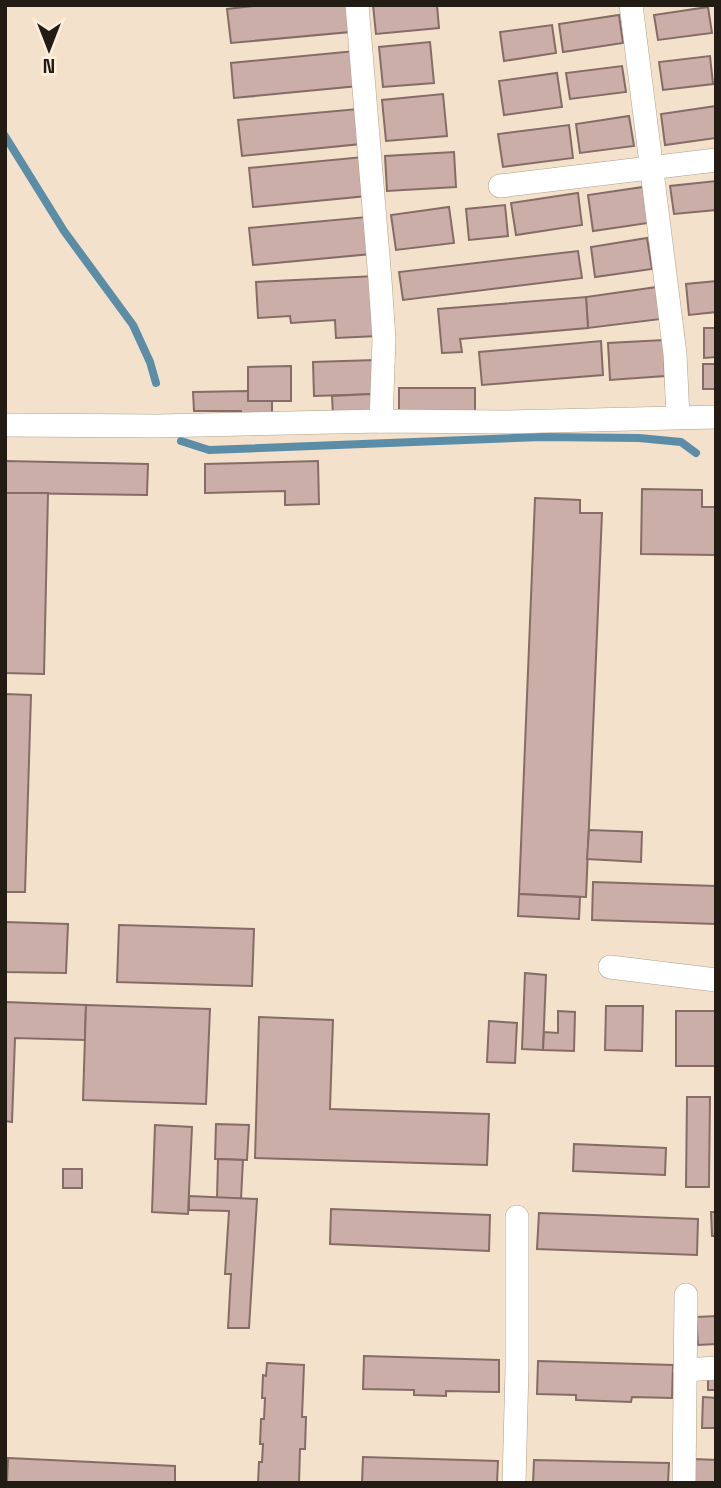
<svg xmlns="http://www.w3.org/2000/svg" width="721" height="1488" font-family="'Space Grotesk',sans-serif">
  <style>
    .lines { fill: none; stroke-linecap: round; stroke-linejoin: round }
    .stream { stroke: #5b8da7; stroke-width: 8 }
    .building { fill: #cbaea8; stroke: #866c66; stroke-width: 2 }
    .street-casing { stroke: #b1a08b; stroke-width: 24 }
    .street { stroke: #fff; stroke-width: 23 }
  </style>
  <rect width="100%" height="100%" fill="#f3e1cb"/>
  <g class="lines">
    <!-- stream -->
    <g class="stream">
      <path d="M5,136l59,95 69,94 17,37 6,21"/>
      <path d="M181,441l28,9 332,-13 98,1 42,4 15,11"/>
    </g>
  </g>
  <!-- building -->
  <g class="building">
    <path d="M263,5h85l2,27 -119,11 -4,-34z"/>
    <path d="M373,5h64l2,23 -63,6z"/>
    <path d="M708,7l4,26 -54,7 -4,-25z"/>
    <path d="M619,15l4,28 -60,9 -4,-28z"/>
    <path d="M552,25l4,28 -52,8 -4,-29z"/>
    <path d="M430,42l4,41 -51,4 -4,-40z"/>
    <path d="M355,51l3,35 -124,12 -3,-35z"/>
    <path d="M710,56l3,28 -50,6 -4,-28z"/>
    <path d="M622,66l4,26 -56,7 -4,-26z"/>
    <path d="M557,73l5,34 -58,8 -5,-34z"/>
    <path d="M443,94l4,42 -61,5 -4,-41z"/>
    <path d="M716,106v32l-51,7 -4,-31z"/>
    <path d="M358,109l3,35 -119,12 -4,-36z"/>
    <path d="M629,116l5,30 -54,7 -4,-29z"/>
    <path d="M569,125l4,33 -70,9 -5,-33z"/>
    <path d="M454,152l2,35 -69,4 -2,-35z"/>
    <path d="M363,157l4,39 -114,11 -4,-39z"/>
    <path d="M716,181v29l-42,4 -4,-28z"/>
    <path d="M643,187l5,36 -55,8 -5,-36z"/>
    <path d="M578,193l4,32 -66,10 -5,-32z"/>
    <path d="M505,205l3,31 -39,4 -3,-31z"/>
    <path d="M449,207l5,36 -58,7 -5,-35z"/>
    <path d="M367,217l4,37 -118,11 -4,-37z"/>
    <path d="M647,238l5,31 -57,8 -4,-30z"/>
    <path d="M578,251l4,27 -179,22 -4,-28z"/>
    <path d="M375,276l3,60 -42,2 -1,-18 -44,3 -1,-7 -32,2 -2,-36z"/>
    <path d="M716,281v31l-27,3 -3,-31z"/>
    <path d="M657,287l4,32 -73,9 -2,-31z"/>
    <path d="M586,297l2,31 -128,11 2,13 -20,1 -4,-44z"/>
    <path d="M704,328h12v29l-12,1z"/>
    <path d="M664,340l1,36 -55,4 -2,-37z"/>
    <path d="M601,341l2,34 -121,10 -3,-33z"/>
    <path d="M375,360l1,34 -62,2 -1,-34z"/>
    <rect x="703" y="364" width="13" height="25"/>
    <path d="M291,366v35h-43v-34z"/>
    <path d="M399,388h76v23l-76,1z"/>
    <path d="M248,391v10h24v13l-31,1v-4h-47l-1,-19z"/>
    <path d="M371,394l1,19 -39,2 -1,-19z"/>
    <path d="M5,461l143,3 -1,31 -142,-2z"/>
    <path d="M318,461l1,43 -34,1v-14l-80,2v-29z"/>
    <path d="M642,489l60,1v17h14v48l-75,-1z"/>
    <path d="M5,493h43l-4,181 -39,-1z"/>
    <path d="M535,498l45,2v13h22l-16,384 -67,-3z"/>
    <path d="M5,694l26,1 -6,197h-20z"/>
    <path d="M589,830l53,2 -1,30 -54,-3z"/>
    <path d="M593,882l123,4v38l-124,-4z"/>
    <path d="M519,894l61,3 -1,22 -61,-3z"/>
    <path d="M5,922l63,2 -2,49 -61,-1z"/>
    <path d="M119,925l135,4 -2,57 -135,-4z"/>
    <path d="M525,973l21,2 -3,75 -21,-1z"/>
    <path d="M5,1002l81,3 -1,35 -70,-2 -3,84 -7,-1z"/>
    <path d="M86,1005l124,4 -4,95 -123,-4z"/>
    <path d="M606,1006h37l-1,45 -37,-1z"/>
    <path d="M558,1011l17,1 -1,39 -31,-1 1,-18 14,1z"/>
    <rect x="676" y="1011" width="40" height="55"/>
    <path d="M259,1017l74,3 -3,89 159,5 -2,51 -232,-7z"/>
    <path d="M489,1021l28,2 -2,40 -28,-1z"/>
    <path d="M687,1097h23l-1,90h-23z"/>
    <path d="M216,1124l33,1 -2,35 -32,-1z"/>
    <path d="M155,1125l37,2 -4,87 -36,-2z"/>
    <path d="M574,1144l92,4 -1,27 -92,-4z"/>
    <path d="M218,1159l25,1 -2,39 -24,-1z"/>
    <rect x="63" y="1169" width="19" height="19"/>
    <path d="M189,1196l68,3 -8,129h-21l3,-54h-6l4,-63 -40,-1z"/>
    <path d="M331,1209l159,6 -1,36 -159,-7z"/>
    <path d="M711,1212h5v24h-4z"/>
    <path d="M539,1213l159,6 -1,36 -160,-6z"/>
    <path d="M716,1316v28l-18,1 -2,-28z"/>
    <path d="M364,1356l135,4v32l-53,-1v5l-32,-1v-5l-51,-1z"/>
    <path d="M538,1361l135,4 -1,33 -40,-1 -1,5 -55,-2v-5l-39,-1z"/>
    <path d="M267,1363l37,2 -2,52h4l-1,32h-5l-1,34h-41l1,-21h3l1,-18h-3l1,-25h3l1,-21h-3l1,-23 3,1z"/>
    <rect x="708" y="1378" width="8" height="12"/>
    <path d="M703,1397l13,1v30h-14z"/>
    <path d="M363,1457l135,4 -1,22h-135z"/>
    <path d="M8,1458l167,8v17h-168z"/>
    <path d="M694,1459l22,1v23h-23z"/>
    <path d="M534,1460l135,3 -1,20h-135z"/>
  </g>
  <g class="lines">
    <defs>
      <g id="street">
        <path d="M357,5l23,275 4,59 -3,82"/>
        <path d="M631,5l44,349 3,63"/>
        <path d="M500,186l216,-26"/>
        <path d="M5,425l153,1 223,-5 125,1 210,-5"/>
        <path d="M610,967l106,13"/>
        <path d="M685,1370l31,-2"/>
        <path d="M514,1483l3,-115v-151"/>
        <path d="M684,1483l2,-188"/>
      </g>
    </defs>
    <!-- street casing -->
    <use href="#street" class="street-casing"/>
    <!-- street -->
    <use href="#street" class="street"/>
  </g>
  <!-- border -->
  <rect width="721" height="1488" fill="none" stroke="#231c14" stroke-width="14"/>
  <!-- north arrow -->
  <g transform="translate(49 49) rotate(180)" stroke="#feefdd" stroke-width="5" paint-order="stroke">
  <path d="M0-5L12 26L0 18L-12 26Z" fill="#231c14"/>
  <text y="-10" font-size="19" font-weight="bold" text-anchor="middle" fill="#231c14">N</text>
  </g>
</svg>
